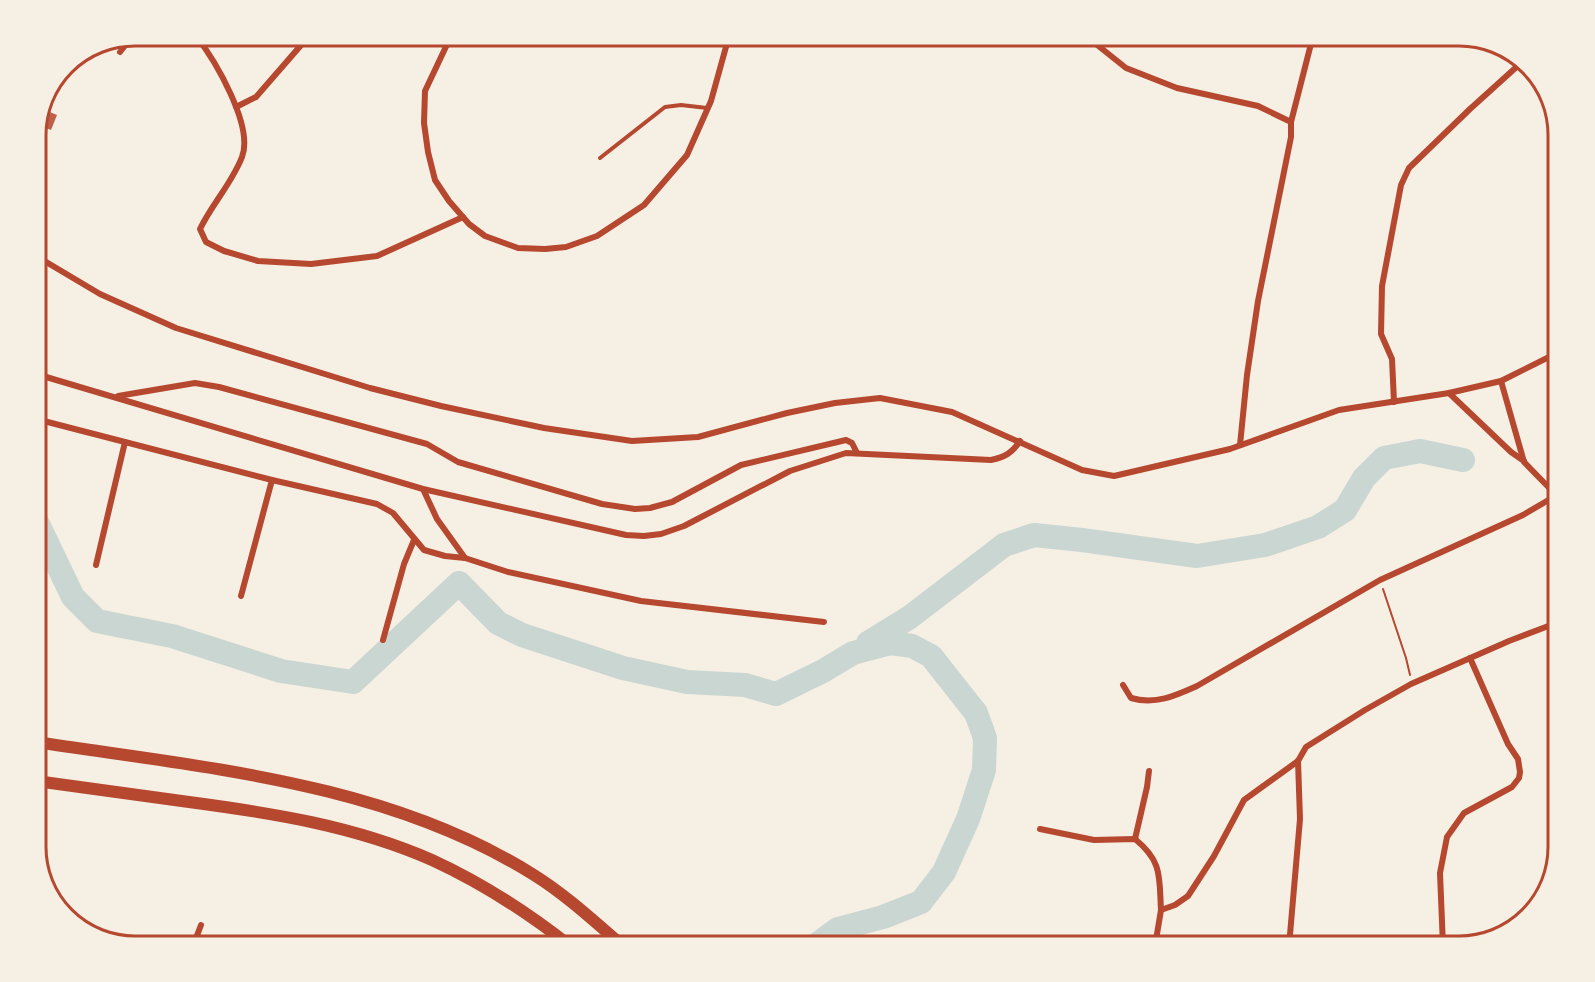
<svg xmlns="http://www.w3.org/2000/svg" width="1595" height="982" font-family="'Titillium Web',sans-serif">
  <style>
    .lines { fill: none; stroke-linecap: round; stroke-linejoin: round }
    .river { stroke: #c9d6d2; stroke-width: 24 }
    .building { fill: #bf614a }
    .path { stroke: #b5482f; stroke-width: 2 }
    .service { stroke: #b5482f; stroke-width: 4 }
    .minor { stroke: #b5482f; stroke-width: 6 }
    .trunk { stroke: #b5482f; stroke-width: 12 }
    .rim { fill: none; stroke: #b5482f; stroke-width: 3 }
  </style>
  <rect width="100%" height="100%" fill="#f6efe4"/>
  <g class="lines">
    <!-- river -->
    <g class="river">
      <path d="M36,520l37,77 24,24 75,15 109,35 72,11 106,-99 39,40 24,12 101,33 64,14 58,3 31,9 47,-23 30,-18 38,-10 21,3 19,10 45,57 9,25 -1,32 -16,49 -24,53 -23,30 -38,15 -45,12 -23,17"/>
      <path d="M868,643l42,-26 94,-72 30,-10 48,5 115,16 68,-11 53,-18 27,-17 19,-32 20,-20 36,-7 43,9"/>
    </g>
  </g>
  <!-- building -->
  <path class="building" d="M45,110l12,5 -6,15 -13,-5z"/>
  <g class="lines">
    <!-- path -->
    <path class="path" d="M1383,589l23,69 4,17"/>
    <!-- service -->
    <g class="service">
      <path d="M561,36l5,5"/>
      <path d="M600,158l65,-51 16,-2 26,3"/>
    </g>
    <!-- minor -->
    <g class="minor">
      <path d="M196,36c19,24 58,90 46,121 -10,26 -30,47 -42,72l6,13 18,9 34,10 53,3 66,-8 86,-39"/>
      <path d="M451,36l-26,55 -1,32 4,29 7,28 14,21 20,23 16,12 33,12 27,1 21,-2 31,-11 47,-31 43,-50 24,-54 18,-65"/>
      <path d="M1086,36l40,32 51,20 81,18 33,16v15l-33,164 -11,74 -7,70"/>
      <path d="M120,52l11,-14"/>
      <path d="M236,107l20,-10 53,-61"/>
      <path d="M1291,122l22,-86"/>
      <path d="M36,256l64,38 76,34 194,60 71,18 103,22 88,13 66,-4 89,-24 48,-10 45,-5 72,14 130,58 32,6 116,-27 109,-39 110,-17 52,-12 58,-29"/>
      <path d="M36,374l387,115 203,46 18,1 17,-2 23,-8 106,-55 56,-18 145,7c14,-3 21,-7 29,-19"/>
      <path d="M1501,381l23,81 35,36"/>
      <path d="M1449,393l62,59 13,9"/>
      <path d="M118,396l77,-13 24,4 208,57 31,18 144,42 33,5 15,-1 22,-6 69,-37 105,-25 6,3 5,10"/>
      <path d="M1394,402l-2,-43 -11,-25 1,-48 19,-101 8,-17 61,-59 52,-47"/>
      <path d="M36,419l236,61 105,24 16,9 31,37 21,6 20,2"/>
      <path d="M423,489l14,30 28,39 43,14 133,29 183,21"/>
      <path d="M96,565l29,-123"/>
      <path d="M241,596l31,-116"/>
      <path d="M383,640l21,-76 10,-24"/>
      <path d="M1123,685l8,13c24,7 44,-2 66,-12l183,-106 143,-65 34,-20"/>
      <path d="M1040,829l54,11 41,-1c28,23 24,38 26,71"/>
      <path d="M1135,839l12,-52 2,-16"/>
      <path d="M193,946l8,-21"/>
      <path d="M1155,946l6,-36 14,-5 13,-9 26,-40 30,-56 54,-39 8,-14 59,-37 46,-26 98,-43 50,-19"/>
      <path d="M1289,946l11,-127 -2,-58"/>
      <path d="M1443,946l-3,-73 7,-36 17,-24 48,-26 7,-9 1,-6 -2,-13 -10,-15 -38,-86"/>
    </g>
    <!-- trunk -->
    <g class="trunk">
      <path d="M36,742c169,26 350,40 498,133 32,20 61,47 89,71"/>
      <path d="M36,781c51,7 102,14 153,21 83,11 166,24 243,58 50,23 95,52 138,86"/>
    </g>
  </g>
  <!-- crop -->
  <path d="M0 0H1595V982H0ZM135 46H1459A89 89 0 0 1 1548 135V847A89 89 0 0 1 1459 936H135A89 89 0 0 1 46 847V135A89 89 0 0 1 135 46Z" fill="#f6efe4" fill-rule="evenodd"/>
  <path class="rim" d="M135 46H1459A89 89 0 0 1 1548 135V847A89 89 0 0 1 1459 936H135A89 89 0 0 1 46 847V135A89 89 0 0 1 135 46Z"/>
</svg>
